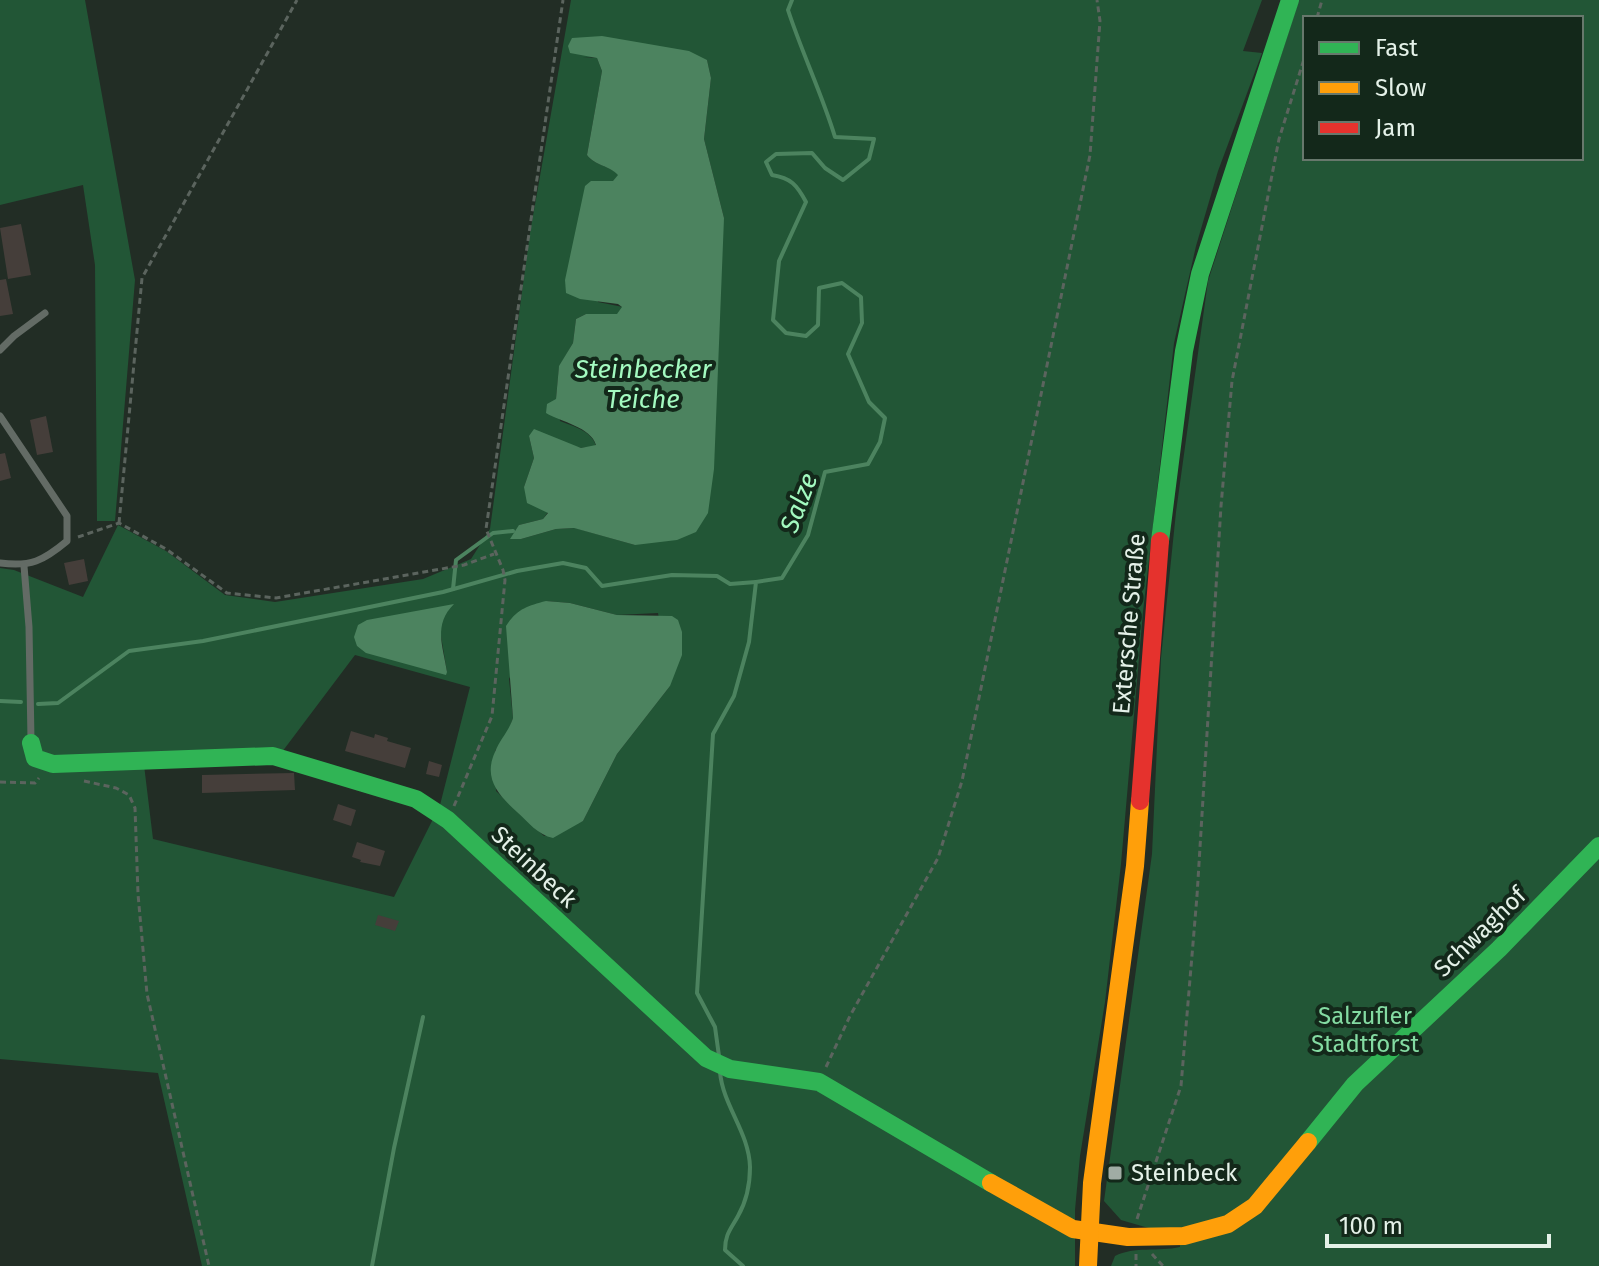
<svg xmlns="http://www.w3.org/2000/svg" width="1599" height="1266" font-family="'Fira Sans',sans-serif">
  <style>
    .green { fill: #225636; fill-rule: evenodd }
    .water { fill: #4c835f }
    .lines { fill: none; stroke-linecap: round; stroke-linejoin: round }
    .stream { stroke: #4c835f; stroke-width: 4 }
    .building { fill: #453e3a }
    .path { stroke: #5b645e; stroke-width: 3; stroke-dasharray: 6 4; stroke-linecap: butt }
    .lane { stroke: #636b65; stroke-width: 7 }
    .fast { stroke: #30b455; stroke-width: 18 }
    .slow { stroke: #ff9f0a; stroke-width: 18 }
    .jam { stroke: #e5322d; stroke-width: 18 }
    .poi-dot { fill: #a0aca4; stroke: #13281a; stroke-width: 3 }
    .labels { text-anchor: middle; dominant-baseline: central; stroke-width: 8; stroke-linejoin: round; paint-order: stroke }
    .street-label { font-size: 24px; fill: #e4f1e8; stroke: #13281a }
    .park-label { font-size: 24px; fill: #84dba2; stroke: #13281a }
    .poi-label { font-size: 24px; fill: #e4f1e8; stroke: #13281a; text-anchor: start }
    .water-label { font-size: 26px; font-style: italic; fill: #a3fac0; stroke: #13281a }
  </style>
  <rect width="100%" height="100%" fill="#222d25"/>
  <!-- green -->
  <g class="green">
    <path d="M0,0h85l50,280 -20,241h-18l-2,-256 -12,-80 -83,20z"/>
    <path d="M571,0h691l-19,51 19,2 -44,118 -22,75 -22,97 -31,269 -22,252 -16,138 -25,154 -5,54v56h-873l-44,-193 -158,-14v-491l14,2 69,27 35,-72 48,26 59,44 50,7 148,-23 48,-20 19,-30 40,-296zM583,57l124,3 4,18 -7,61 20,79 -89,327 -60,-17 -19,1 -35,10 -2,-14 24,-6 5,-7 -24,-25 10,-29 -5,-22 52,12 15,-2c-4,-15 -23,-20 -36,-25l-4,-22 3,-32 14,-24 3,-24 10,-5h32l5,-7 -25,-5 -7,-121h23l5,-6c-10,-10 -24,-9 -32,-20l15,-84 -5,-13zM546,601l24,2 47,12 41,-2 12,73 -53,68 -34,67 -39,15 -48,-45 -1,-40 14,-21 4,-12 -4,-39zM443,615l-3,15 7,42 -90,-26zM355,655l115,32 -30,118 -46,92 -241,-58 -9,-74 138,-13z"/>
    <path d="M1299,0h300v1266h-488l4,-10c19,-10 44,-4 65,-9l-1,-16 -27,-2 -31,-9 -17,-19 48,-347 9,-196 15,-146 32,-231zM1305,18h276v140h-276z"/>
  </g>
  <!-- water -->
  <g class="water">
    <path d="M602,36l87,15 18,9 4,18 -7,61 20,79 -10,251 -6,44 -12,19 -19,8 -42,5 -61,-17 -18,1 -35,10h-11l9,-14 24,-6 5,-6 -21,-10 -3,-16 10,-29 -5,-22 5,-7 47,19 15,-3c-5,-18 -35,-23 -50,-32l1,-9 9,-5 3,-33 14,-23 3,-24 10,-5h31l5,-7 -4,-3 -38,-5 -14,-6 -1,-13 20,-94 6,-5h22l5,-6c-9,-10 -23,-9 -31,-20l15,-84 -5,-13 -27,-5 -2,-7 4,-8z"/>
    <path d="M546,601l24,2 47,12 55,1 6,4 4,12v23l-12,31 -53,68 -34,67 -30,17c-15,-3 -25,-16 -36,-26 -19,-17 -34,-34 -22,-60 5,-13 14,-21 18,-34l-7,-92c11,-17 21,-20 40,-25z"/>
    <path d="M454,604c-21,21 -11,41 -7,68l-1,3 -80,-22 -9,-7 -3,-9 4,-12 9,-5z"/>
  </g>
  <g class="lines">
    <!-- stream -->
    <g class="stream">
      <path d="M453,589l3,-29 37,-27 20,-2"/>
      <path d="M0,701l21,1"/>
      <path d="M38,704l20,-1 71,-52 74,-10 240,-49 74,-21 46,-8 23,5 16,18 70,-11 45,1 13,8 26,-2"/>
      <path d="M719,1056l-4,-29 -18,-34 16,-259 21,-38 15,-54 7,-60 26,-4 26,-43 17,-63 43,-8 12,-22 5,-24 -16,-16 -21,-48 14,-31 -1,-26 -19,-14 -23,5 -1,37 -12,11 -20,-3 -13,-13 6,-59 27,-59c-9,-17 -15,-24 -34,-27l-6,-13 10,-8 36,-1 13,15 18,12 26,-21 5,-20 -39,-2c-13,-43 -33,-84 -47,-127l4,-10"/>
      <path d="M720,1072c3,34 29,60 30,95 0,17 -4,35 -12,49 -7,13 -13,18 -13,34l18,16"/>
      <path d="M372,1266l22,-118 29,-131"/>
    </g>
  </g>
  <!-- building -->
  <g class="building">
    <path d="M21,224l10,51 -23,4 -8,-51z"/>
    <path d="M6,279l7,35 -13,2v-36z"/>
    <path d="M46,416l7,36 -16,3 -7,-35z"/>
    <path d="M5,453l6,25 -11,3v-27z"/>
    <path d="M84,559l4,22 -19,4 -5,-22z"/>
    <path d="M351,731l23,7 1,-4 13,4 -1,3 24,7 -6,20 -60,-17z"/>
    <path d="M429,761l13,4 -3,12 -13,-3z"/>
    <path d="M294,773l1,17 -93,3v-18z"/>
    <path d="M338,804l18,6 -5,16 -18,-6z"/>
    <path d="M357,842l28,9 -5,15 -20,-4 1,-2 -9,-3z"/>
    <path d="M378,915l21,6 -4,10 -20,-6z"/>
  </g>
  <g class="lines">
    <!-- path -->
    <g class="path">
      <path d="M1317,18l5,-18"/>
      <path d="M119,523l23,-245 155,-278"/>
      <path d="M78,537l41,-14 47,26 61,44 49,5 188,-33 30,-11"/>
      <path d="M84,781l32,7 13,7 6,13 3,86 9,100 62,272"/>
      <path d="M0,782l35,1 4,-5"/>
      <path d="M454,806l38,-90 13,-136 -2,-10 -17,-41 77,-529"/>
      <path d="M826,1067l24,-51 88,-158 24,-77 128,-626 10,-134 -3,-21"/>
      <path d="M1137,1219l44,-133 16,-190 24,-390 11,-125 47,-242 26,-83"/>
      <path d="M1136,1254v12"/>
      <path d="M1152,1254l11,12"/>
    </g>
    <!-- lane -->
    <g class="lane">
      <path d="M0,350l14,-14 31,-23"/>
      <path d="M0,416l67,100v25c-24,20 -36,26 -67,22"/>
      <path d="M24,566l5,61 2,113"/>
    </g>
    <!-- fast -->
    <g class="fast">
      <path d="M1160,541l24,-190 16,-77 90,-274"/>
      <path d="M31,743l4,15 18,6 220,-8 143,43 32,21 258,238 24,11 89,13 172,101"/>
      <path d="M1308,1142l47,-58 144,-135 100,-103"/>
    </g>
    <!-- slow -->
    <g class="slow">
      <path d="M991,1183l82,46 55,8 56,-1 44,-12 27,-18 53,-64"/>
      <path d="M1088,1266l4,-83 43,-317 5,-65"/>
    </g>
    <!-- jam -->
    <path class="jam" d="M1140,801l20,-260"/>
  </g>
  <!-- markers -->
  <rect class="poi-dot" x="1107" y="1165" width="16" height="16" rx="4"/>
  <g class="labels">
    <!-- street labels -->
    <g class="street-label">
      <text transform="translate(1129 624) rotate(-85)">Extersche Straße</text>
      <text transform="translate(534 867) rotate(43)">Steinbeck</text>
      <text transform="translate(1480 932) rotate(-44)">Schwaghof</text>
    </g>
    <!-- park labels -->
    <g class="park-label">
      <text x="1365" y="1016">Salzufler<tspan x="1365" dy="28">Stadtforst</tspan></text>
    </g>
    <!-- poi labels -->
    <g class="poi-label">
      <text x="1131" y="1173">Steinbeck</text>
    </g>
    <!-- water labels -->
    <g class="water-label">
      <text x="643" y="369">Steinbecker<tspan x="643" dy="30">Teiche</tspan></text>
      <text transform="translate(799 503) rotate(-69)">Salze</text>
    </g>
  </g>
  <!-- legend -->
  <rect x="1303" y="16" width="280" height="144" fill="#13281a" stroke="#67786c" stroke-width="2"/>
  <rect x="1319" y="42" width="40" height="12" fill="#30b455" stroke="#67786c" stroke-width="2"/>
  <text x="1375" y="56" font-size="24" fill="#e4f1e8">Fast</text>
  <rect x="1319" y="82" width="40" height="12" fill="#ff9f0a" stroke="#67786c" stroke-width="2"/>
  <text x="1375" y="96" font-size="24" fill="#e4f1e8">Slow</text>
  <rect x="1319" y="122" width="40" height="12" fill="#e5322d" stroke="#67786c" stroke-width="2"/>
  <text x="1375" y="136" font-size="24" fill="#e4f1e8">Jam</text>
  <!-- scale -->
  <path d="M1327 1234v12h222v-12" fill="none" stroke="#e4f1e8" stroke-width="4"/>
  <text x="1339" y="1234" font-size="24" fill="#e4f1e8" stroke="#13281a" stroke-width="6" paint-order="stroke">100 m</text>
</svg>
